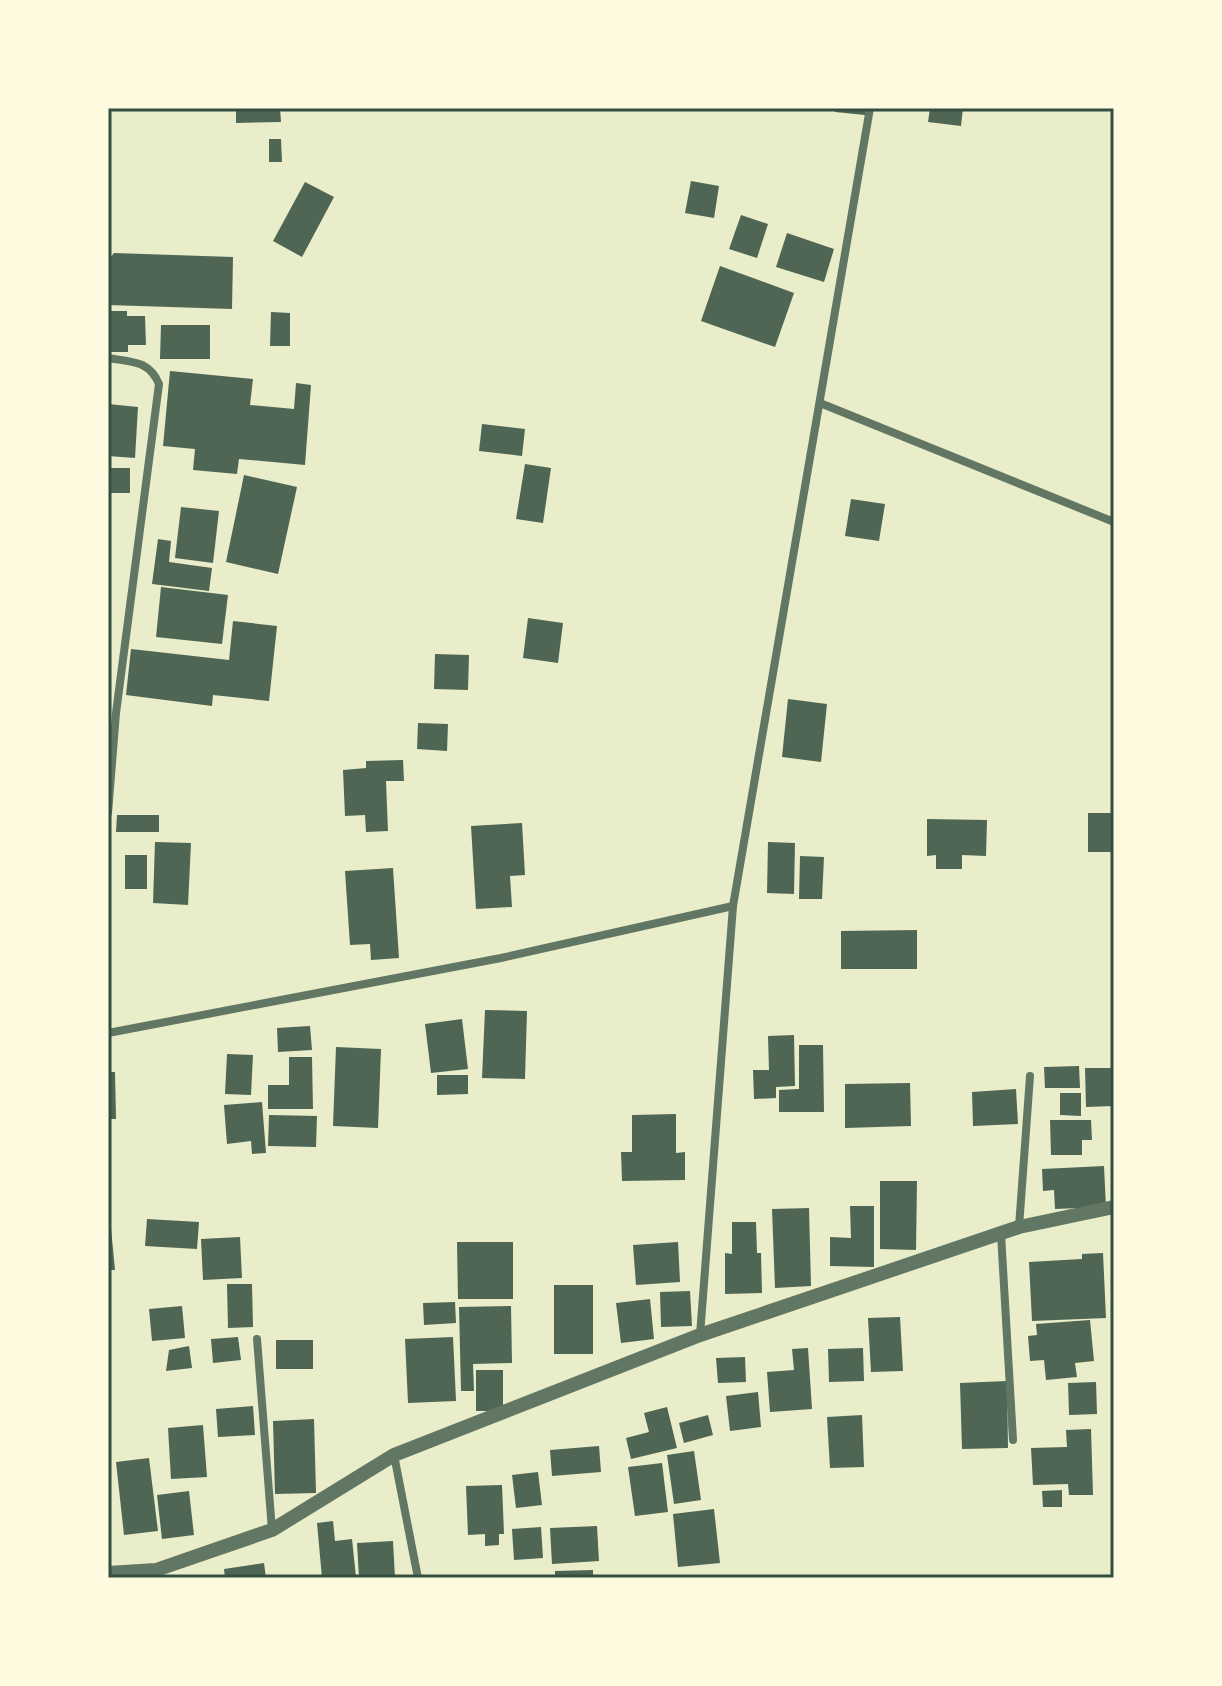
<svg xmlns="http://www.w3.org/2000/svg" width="1222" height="1686" font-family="Cabin,sans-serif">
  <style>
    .building { fill: #4f6655 }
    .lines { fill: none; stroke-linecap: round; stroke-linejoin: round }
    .minor { stroke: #617663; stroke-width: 8 }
    .tertiary { stroke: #617663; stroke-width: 14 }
    .neatline { fill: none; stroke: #344e41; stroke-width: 3 }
  </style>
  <rect width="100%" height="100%" fill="#e9edc9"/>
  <!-- building -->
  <g class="building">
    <path d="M236,108h44l1,14 -45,1z"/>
    <path d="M836,108h29v7l-30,-3z"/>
    <path d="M930,108h33l-2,18 -33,-4z"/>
    <path d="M269,139h12l1,23h-13z"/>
    <path d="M691,181l28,5 -5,32 -29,-5z"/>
    <path d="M305,182l29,15 -32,60 -29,-16z"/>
    <path d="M741,215l27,9 -11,34 -28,-9z"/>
    <path d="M787,233l47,16 -10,33 -48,-15z"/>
    <path d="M114,253l119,4 -1,52 -124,-4v-45z"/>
    <path d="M720,266l74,27 -19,54 -74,-26z"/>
    <path d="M109,311h18v5h18l1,29h-18v7h-19z"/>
    <path d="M271,312l19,1v33h-20z"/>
    <path d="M161,325h49v34h-50z"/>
    <path d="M170,371l83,8 -3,26 44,4 2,-26 15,2 -6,80 -66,-6 -2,15 -44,-4 2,-21 -32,-3z"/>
    <path d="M108,404l30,3 -3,51 -27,-2z"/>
    <path d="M482,424l43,5 -3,27 -43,-5z"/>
    <path d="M525,464l26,4 -8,55 -27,-4z"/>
    <rect x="108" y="468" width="22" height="25"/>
    <path d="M244,475l53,12 -19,87 -52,-12z"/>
    <path d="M851,499l34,5 -6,37 -34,-5z"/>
    <path d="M181,507l38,4 -6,52 -38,-5z"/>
    <path d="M158,539l13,2 -2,21 43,6 -3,23 -57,-7z"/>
    <path d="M161,587l67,8 -6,49 -66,-7z"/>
    <path d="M528,618l35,5 -5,40 -35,-5z"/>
    <path d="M233,621l44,5 -8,75 -56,-6 -1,11 -86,-11 5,-46 98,11z"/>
    <path d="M435,654l34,1 -1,35 -34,-1z"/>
    <path d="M788,699l39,5 -6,58 -39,-5z"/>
    <path d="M418,723l30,1 -1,27 -30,-2z"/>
    <path d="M403,760l1,21h-18l2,50 -22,1 -1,-17 -20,1 -2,-46 23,-2v-7z"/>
    <rect x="1088" y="813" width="26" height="39"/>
    <path d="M117,815h42v17h-43z"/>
    <path d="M927,819l60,1 -1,36 -24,-1v14h-26v-14l-9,1z"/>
    <path d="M522,823l3,52 -15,1 2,31 -36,2 -5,-83z"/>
    <path d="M155,842l36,1 -3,62 -35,-2z"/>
    <path d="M768,842l27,1 -1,51 -27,-1z"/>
    <rect x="125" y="855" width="22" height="34"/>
    <path d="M800,856l24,1 -2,42h-23z"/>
    <path d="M393,868l6,90 -28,2 -1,-16 -20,1 -5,-74z"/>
    <path d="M917,930v39h-76v-38z"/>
    <path d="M485,1010l42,1 -2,68 -43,-1z"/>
    <path d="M462,1019l6,50 -37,4 -6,-49z"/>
    <path d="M310,1026l2,24 -34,2 -1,-24z"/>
    <path d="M794,1035l1,51 -19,1v11l-22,1 -1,-29h16l-1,-34z"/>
    <path d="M799,1045h24l1,67h-45v-22l20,-1z"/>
    <path d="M336,1047l45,2 -3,79 -45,-2z"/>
    <path d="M227,1054l26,1 -2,40 -26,-1z"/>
    <path d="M289,1057h23l1,52h-45v-24h21z"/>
    <path d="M1079,1066l1,22h-35l-1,-21z"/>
    <path d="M1085,1068h28l1,38 -28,1z"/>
    <path d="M108,1072h7l1,47h-8z"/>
    <path d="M437,1075h31v19l-31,1z"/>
    <path d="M910,1083l1,43 -66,2v-44z"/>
    <path d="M1016,1089l2,35 -45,2 -1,-34z"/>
    <path d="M1060,1093h21v23l-21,-1z"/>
    <path d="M262,1102l4,51 -14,1 -1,-13 -24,3 -3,-39z"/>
    <path d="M676,1114v39l9,-1v28l-63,1 -1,-29h11v-37z"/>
    <path d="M269,1115l48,1 -1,31 -48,-1z"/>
    <path d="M1050,1120h41l1,20h-10v15h-31z"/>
    <path d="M1104,1166l2,41 -51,2 -1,-19 -11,1 -1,-22z"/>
    <path d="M880,1181h37l-1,69 -36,-1z"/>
    <path d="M850,1206h24v61l-44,-1v-29l21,1z"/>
    <path d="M809,1208l2,78 -36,2 -3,-79z"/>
    <path d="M110,1218l5,52h-7v-51z"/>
    <path d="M147,1219l52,3 -2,27 -52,-3z"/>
    <path d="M732,1222h24l1,31h4l1,40 -37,1v-41l7,1z"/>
    <path d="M240,1237l2,41 -39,2 -2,-41z"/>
    <path d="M457,1242h56v57h-55z"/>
    <path d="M678,1242l2,40 -44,3 -3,-40z"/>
    <path d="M1103,1253l3,65 -74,3 -3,-59 53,-3v-5z"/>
    <path d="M227,1284h25l1,43 -25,1z"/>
    <rect x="554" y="1285" width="39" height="69"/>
    <path d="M690,1291l2,35 -31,1 -1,-35z"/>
    <path d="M650,1299l4,40 -33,4 -5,-40z"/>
    <path d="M455,1302l1,21 -32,2 -1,-22z"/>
    <path d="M182,1306l3,32 -33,3 -3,-32z"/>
    <path d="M511,1306l1,57 -39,1 1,27h-13l-2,-84z"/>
    <path d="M900,1317l3,54 -32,1 -3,-54z"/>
    <path d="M1090,1320l4,41 -19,2 2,14 -31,3 -2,-20 -14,1 -2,-25 9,-1 -1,-11z"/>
    <path d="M238,1337l3,23 -28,3 -2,-24z"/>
    <path d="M453,1337l3,64 -48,2 -3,-64z"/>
    <rect x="276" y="1340" width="37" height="29"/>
    <path d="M189,1346l3,22 -26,3 3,-21z"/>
    <path d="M808,1348l4,61 -42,3 -3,-40 27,-2 -2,-21z"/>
    <path d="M863,1348l1,33 -35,1 -1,-33z"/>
    <path d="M745,1357l1,25 -28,1 -2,-25z"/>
    <rect x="476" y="1370" width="27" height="41"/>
    <path d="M1007,1381l1,67 -46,1 -2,-66z"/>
    <path d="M1096,1382l1,32 -28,1 -1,-32z"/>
    <path d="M758,1392l3,35 -31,4 -4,-35z"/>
    <path d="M253,1406l2,29 -37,2 -2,-28z"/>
    <path d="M667,1407l10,41 -46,11 -5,-21 23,-6 -5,-19z"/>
    <path d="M708,1415l5,20 -29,8 -5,-20z"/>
    <path d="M862,1415l2,52 -34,1 -3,-51z"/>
    <path d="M314,1419l2,74 -41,1 -2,-73z"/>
    <path d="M203,1425l4,52 -36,2 -3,-51z"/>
    <path d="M1091,1429l2,66h-24l-1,-11 -35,1 -2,-37 36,-1 -1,-17z"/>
    <path d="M599,1446l2,26 -49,4 -2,-26z"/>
    <path d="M694,1451l7,49 -27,4 -7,-49z"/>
    <path d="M149,1458l9,73 -34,4 -8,-73z"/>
    <path d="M662,1463l6,49 -33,4 -7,-49z"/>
    <path d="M538,1472l4,33 -26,3 -4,-33z"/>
    <path d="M502,1485l2,49h-5v11l-14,1v-12l-17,1 -2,-49z"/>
    <path d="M1062,1490v17h-19l-1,-16z"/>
    <path d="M189,1491l5,44 -32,4 -5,-44z"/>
    <path d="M714,1509l6,54 -42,4 -5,-53z"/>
    <path d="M333,1521l2,20 17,-2 4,38 -34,1 -5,-55z"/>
    <path d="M597,1526l2,35 -47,3 -2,-36z"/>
    <path d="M541,1527l2,31 -29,2 -2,-31z"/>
    <path d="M393,1541l2,37h-36l-2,-35z"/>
    <path d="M264,1563l2,15h-41l-1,-9z"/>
    <path d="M593,1570v8h-38v-7z"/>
  </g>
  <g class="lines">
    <!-- minor -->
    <g class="minor">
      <path d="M108,358c23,4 41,2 51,26l-43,329 -8,100"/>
      <path d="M820,403l294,119"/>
      <path d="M108,1033l393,-75 232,-52"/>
      <path d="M1019,1227l11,-151"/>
      <path d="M1001,1234l12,206"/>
      <path d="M700,1335l33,-429 137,-798"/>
      <path d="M257,1339l15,191"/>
      <path d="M394,1455l24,123"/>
    </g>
    <!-- tertiary -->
    <path class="tertiary" d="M108,1573l48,-3 116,-40 122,-75 306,-120 319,-108 95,-20"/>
  </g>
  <!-- border -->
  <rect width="1222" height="1686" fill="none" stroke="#fefae0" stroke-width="220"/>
  <rect x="110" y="110" width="1002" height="1466" class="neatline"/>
</svg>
